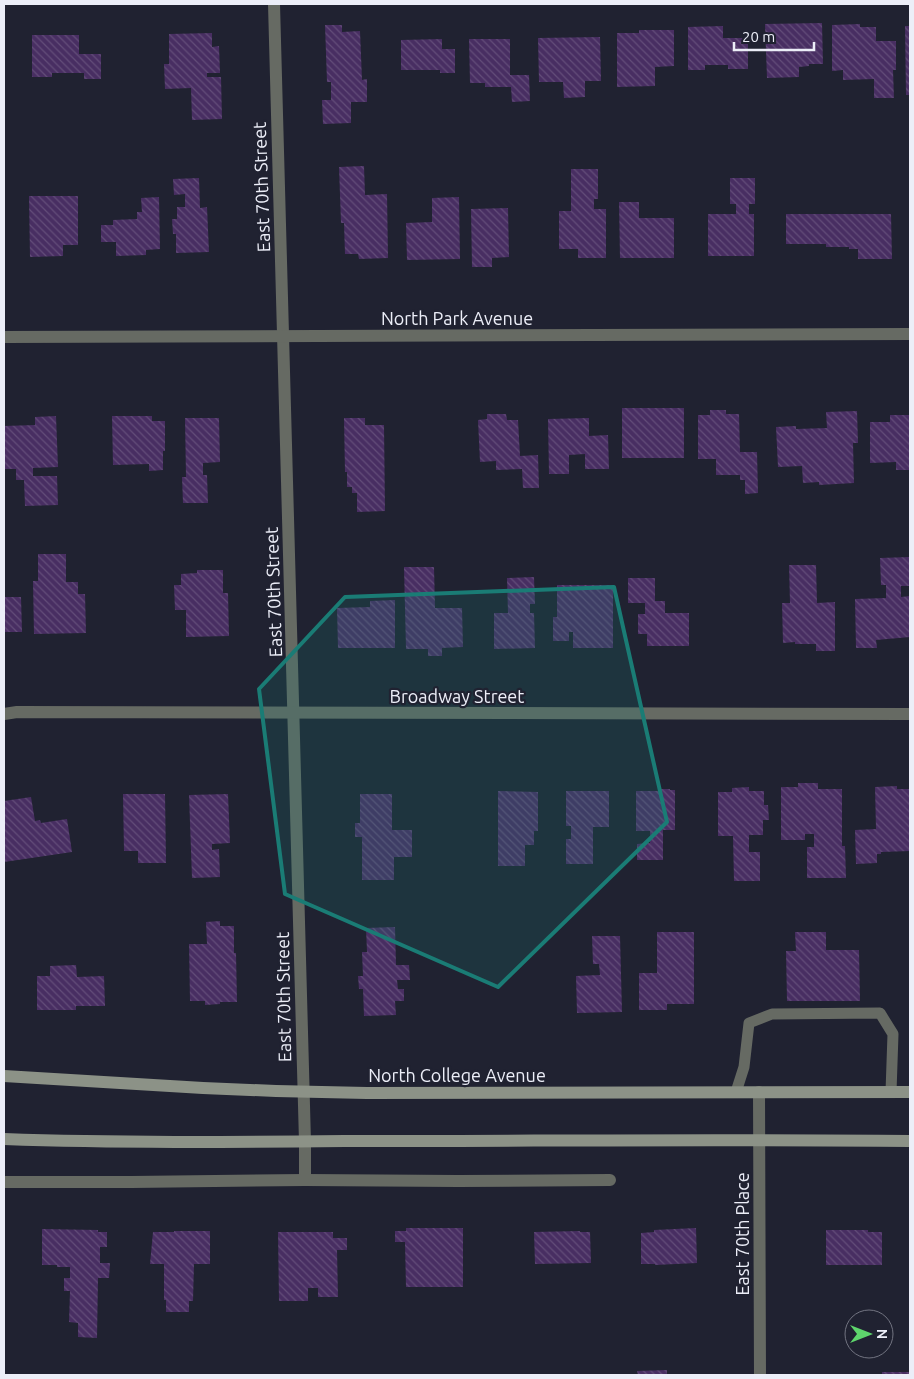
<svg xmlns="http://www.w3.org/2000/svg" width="914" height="1379" font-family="Ubuntu,sans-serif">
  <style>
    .building { fill: url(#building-back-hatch) }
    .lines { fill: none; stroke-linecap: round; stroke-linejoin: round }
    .service { stroke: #666a63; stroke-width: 11 }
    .minor { stroke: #666a63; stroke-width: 12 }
    .secondary { stroke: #8c9287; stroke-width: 12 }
    .marked { fill: #1a7c75; fill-opacity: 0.2; stroke: #1a7c75; stroke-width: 4; stroke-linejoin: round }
    .labels { text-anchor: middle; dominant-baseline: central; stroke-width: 4.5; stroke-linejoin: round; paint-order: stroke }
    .street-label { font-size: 18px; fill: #eceef8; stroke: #202231 }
  </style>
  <defs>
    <pattern id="building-back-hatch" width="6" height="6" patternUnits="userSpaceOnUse" patternTransform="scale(1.25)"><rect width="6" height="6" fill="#482e62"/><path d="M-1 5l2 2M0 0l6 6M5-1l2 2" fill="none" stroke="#634d79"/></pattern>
  </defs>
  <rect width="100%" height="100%" fill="#202231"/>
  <!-- building -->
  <g class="building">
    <path d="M822,23l1,41h-14v2l-10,1v10l-32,1 -2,-54z"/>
    <path d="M860,24v3h16v14h20v29h-3l1,28h-20v-19l-31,1v-10l-11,1v-46z"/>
    <path d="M325,25h17v7l18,-1 2,49 5,-1v23h-16v21l-28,1 -1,-24h9v-18h-4z"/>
    <path d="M723,26v12h25v31h-20v-4h-23v5h-17v-43z"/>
    <path d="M905,26h5v69h-4z"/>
    <path d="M639,30h35v36l-19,1v19l-38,1v-54h22z"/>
    <path d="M212,33v14l7,-1 1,27h-13v4h14l1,42 -30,1 -1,-32 -26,1 -1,-25h5v-30z"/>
    <path d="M32,35h47v19h22v25h-17v-6h-32v4h-20z"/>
    <path d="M600,37l1,44h-16v16l-21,1 -1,-16h-24l-1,-44z"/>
    <path d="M442,39v10h13v24h-15v-3h-39v-30z"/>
    <path d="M469,39h41v36h19l1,26 -18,1 -1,-15h-26v-4h-15z"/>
    <path d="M364,166l1,29 22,-1 1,64 -29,1 -1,-5h-13l-1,-31h-3l-2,-56z"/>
    <path d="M571,169h27v30h-4v10h12v49h-28v-9h-19v-38h12z"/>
    <path d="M199,178l1,30 7,-1 2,45 -33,1v-19h-3l-1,-15h5v-12h8v-13l-11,1 -1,-16z"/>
    <path d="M730,178h25v26h-6v10h5v42h-46v-42h28v-10h-6z"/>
    <path d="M29,196h49v49h-15v11l-33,1z"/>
    <path d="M159,197l1,52 -14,1v5l-30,1v-14h-15v-17h12v-5l24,-1v-7h5l-1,-14z"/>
    <path d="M459,197l1,62 -53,1 -1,-37 26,-1v-24z"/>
    <path d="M619,202h20v16h35v40h-54z"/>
    <path d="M508,208l1,49 -17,1v9h-20l-1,-58z"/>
    <path d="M786,214h105l1,45h-34v-10h-9v-2h-23v-3h-40z"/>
    <rect x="622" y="408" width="62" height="50"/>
    <path d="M710,410h16v4h13l1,38h17l1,41 -13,1v-14h-5v-5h-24v-16h-18v-44h12z"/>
    <path d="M857,411l1,32h-5l1,40 -35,2v-3l-16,1 -1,-17 -24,1 -2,-40 20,-1v3l31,-1 -1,-16z"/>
    <path d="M487,414h19l1,6h11l2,36 18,-1 1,33h-16l-1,-19 -26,1v-9l-16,1 -2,-42 9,-1z"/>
    <path d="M890,415h20v55h-14v-8l-26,1v-41h20z"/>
    <path d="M56,416l2,51 -25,1v8h24l1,29 -33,1 -1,-26h-8v-11h-12v-43l31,-1v-8z"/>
    <path d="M112,416h40v5h13v30h-2v19l-14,1v-7l-36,1z"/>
    <path d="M185,418h34l1,44 -17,1v12h4l1,28h-25l-1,-26h4z"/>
    <path d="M344,418h21v7h19l1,86 -28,1v-19h-5v-6h-5v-15h-2z"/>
    <path d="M589,418v18l19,-1 1,34h-24v-15l-16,1v19h-20l-1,-55z"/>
    <path d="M38,554h28v28h12v12h7l1,39 -52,1 -1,-53h5z"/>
    <path d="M909,557l1,29h-9v11l9,-1v41l-34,3 1,8h-21l-1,-49 31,-1v-13h-5l-1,-27z"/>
    <path d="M789,565h27l1,38 18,-1v49h-19v-7h-21v-2l-12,1 -1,-40h8z"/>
    <path d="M404,567h30l1,41h27l1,39 -21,1v8h-14v-7h-22z"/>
    <path d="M197,570h26v23h5l1,43 -43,1v-27h-11l-1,-25h7v-11l16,-1z"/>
    <path d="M534,577l1,27h-5v9h4l1,35 -41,1v-36h14l-1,-35z"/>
    <path d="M628,578h27v23h10v12h24v33h-42v-12h-9v-20h7v-11h-17z"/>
    <path d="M557,585h56v63h-40v-16h-4v9h-16v-24h4z"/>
    <path d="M4,597h17l1,35h-18z"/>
    <path d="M395,600v48h-57l-1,-40 33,-1v-6z"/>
    <path d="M798,783h20v6h24v57h3l1,32h-39v-31h7v-13h-9v6h-24v-53h17z"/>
    <path d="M897,786v3h13v62l-29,1v2h-4v9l-21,1 -1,-34 21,-1 -1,-42z"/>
    <path d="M749,787v4h15v14h4l1,15h-6v15h-14v17h11v29h-26l-1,-45h-15v-44h14v-4z"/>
    <path d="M661,789h9v1h5v40h-12v30h-26v-16l13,-1v-12h-14v-40h25z"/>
    <path d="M498,791l40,1v39h-4v14h-9v21h-27z"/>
    <path d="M566,791h43v36h-16v37h-27v-25h5v-13h-5z"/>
    <path d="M123,794h42l1,69h-28v-12h-14z"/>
    <path d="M228,794l2,49 -18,1v6l7,-1 1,28 -28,1 -3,-83z"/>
    <path d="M360,794h32v36h20v27h-18v23h-32v-43h-7v-14h5z"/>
    <path d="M31,797l4,24 5,-1 1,3 26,-4 5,33 -68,10v-61z"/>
    <path d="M220,921v5h14v27h2l1,49h-17v2l-15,1v-4h-15l-1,-57h18l-1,-22z"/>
    <path d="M395,927l1,38h13l1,15h-13l1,9h6v12h-9l1,14 -32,1 -1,-27h-4l-1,-13h5l-1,-24h5l-1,-24z"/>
    <path d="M657,932h37v72h-27v6h-28v-37h18z"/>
    <path d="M795,932h31v18h33l1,51h-73l-1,-50h10z"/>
    <path d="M592,936h28l2,76 -45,1 -1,-37 24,-1 -1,-11h-6z"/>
    <path d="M76,965l1,12 27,-1 1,30h-29v4h-39v-34h13v-10z"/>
    <path d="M406,1228h57v59h-57l-1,-45h-10v-11h11z"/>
    <path d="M696,1228l1,35 -42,2v-1h-14v-31l13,-1v-2z"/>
    <path d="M42,1229l56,1v2h9v15h-7v16h10l-1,15h-11l-1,60 -19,-1v-14l-9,-1 1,-31h-6v-13h6v-11h-13v-2h-15z"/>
    <path d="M826,1230h42v2h14v33h-56z"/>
    <path d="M174,1231h36v33h-16l-1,37h-4v11h-23v-12h-2v-36h-14l3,-32h21z"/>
    <path d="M580,1231v1h10l1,31 -56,1 -1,-32z"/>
    <path d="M278,1232h55v6h14v12h-10l1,47h-20v-9h-10v13h-29z"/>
    <path d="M667,1370v5h-29l-1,-4z"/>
    <rect x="882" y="1372" width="28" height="3"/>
  </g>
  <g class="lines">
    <!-- service -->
    <path class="service" d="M736,1092l8,-25 5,-44 23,-9 108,-1 13,21 -2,58"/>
    <!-- minor -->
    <g class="minor">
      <path d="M274,4l31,1138v38"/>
      <path d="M4,337l906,-3"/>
      <path d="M4,714l13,-2 893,2"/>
      <path d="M759,1092l1,283"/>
      <path d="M4,1182h127l174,-2 153,1 152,-1"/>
    </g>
    <!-- secondary -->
    <g class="secondary">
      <path d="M4,1076l199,12 73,3 91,2 543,-1"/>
      <path d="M4,1139c114,4 228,3 341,2 189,0 377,-2 565,0"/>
    </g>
  </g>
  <!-- marked area -->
  <path class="marked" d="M614,587l53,235 -169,165 -213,-93 -26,-205 86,-92z"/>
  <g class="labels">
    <!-- street labels -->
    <g class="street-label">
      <text transform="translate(261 187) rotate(-92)">East 70th Street</text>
      <text x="457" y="318">North Park Avenue</text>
      <text transform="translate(273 592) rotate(-92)">East 70th Street</text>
      <text x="457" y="696">Broadway Street</text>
      <text transform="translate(283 997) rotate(-91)">East 70th Street</text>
      <text x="457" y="1075">North College Avenue</text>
      <text transform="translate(742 1234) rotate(-90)">East 70th Place</text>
    </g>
  </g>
  <!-- border -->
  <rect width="914" height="1379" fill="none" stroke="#eceef8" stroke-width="10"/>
  <!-- north arrow -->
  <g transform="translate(869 1334) rotate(90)"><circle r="24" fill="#202231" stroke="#727481"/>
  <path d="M0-4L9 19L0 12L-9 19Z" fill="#5ed56c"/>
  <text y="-8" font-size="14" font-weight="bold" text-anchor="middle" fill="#eceef8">N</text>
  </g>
  <!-- scale -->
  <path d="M734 42v8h80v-8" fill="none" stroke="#eceef8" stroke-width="2.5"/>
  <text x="742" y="42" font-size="15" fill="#eceef8" stroke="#202231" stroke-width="4" paint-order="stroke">20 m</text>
</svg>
